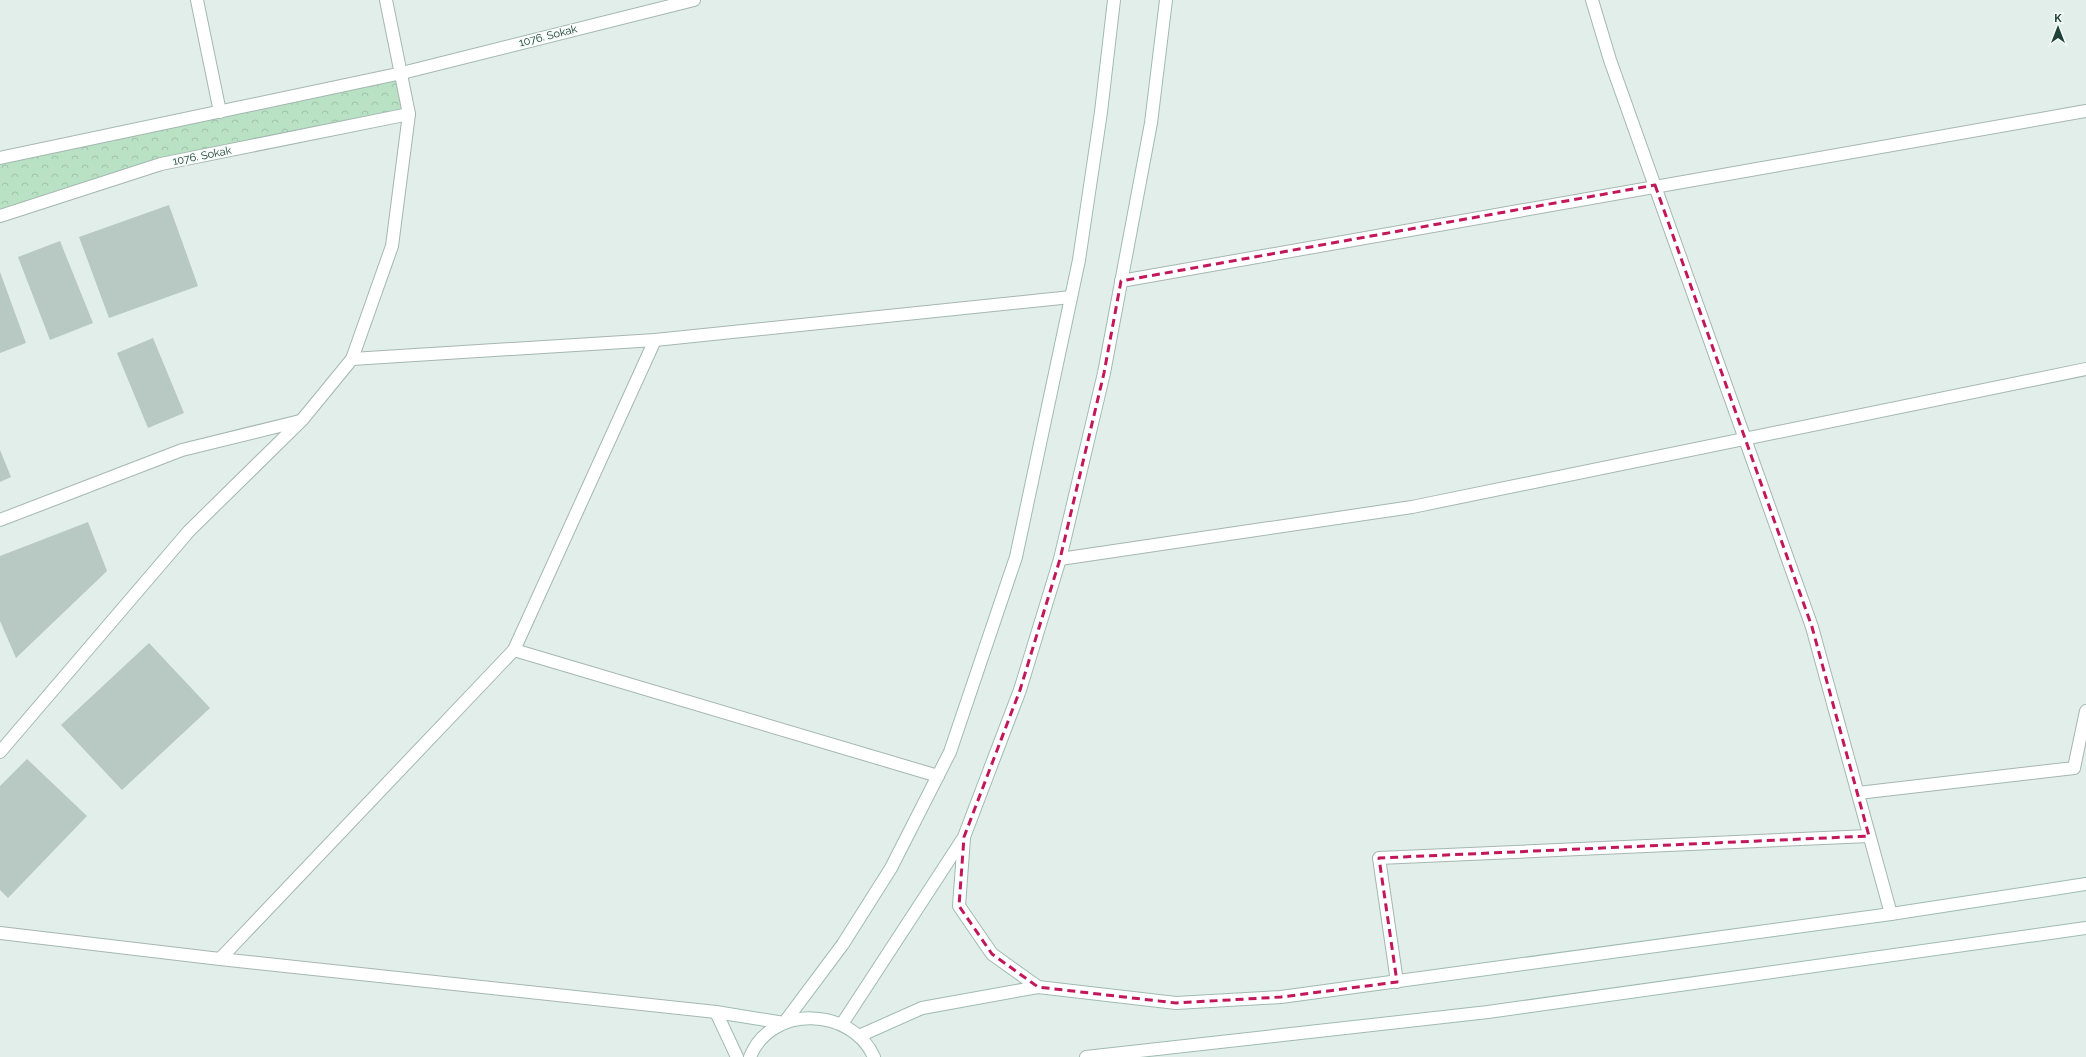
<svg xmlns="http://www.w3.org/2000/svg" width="2086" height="1057" font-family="Raleway,sans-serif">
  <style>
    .forest { fill: url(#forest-crowns) }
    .building { fill: #b7c9c2 }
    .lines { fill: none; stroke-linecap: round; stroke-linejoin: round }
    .service-casing { stroke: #a4b7b0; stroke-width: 14 }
    .minor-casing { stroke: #a4b7b0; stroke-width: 14 }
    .secondary-casing { stroke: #9fbbb1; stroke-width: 14 }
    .service { stroke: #fff; stroke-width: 12 }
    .minor { stroke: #fff; stroke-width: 12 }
    .secondary { stroke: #fff; stroke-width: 12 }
    .marked { fill: none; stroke: #c2185b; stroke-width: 3; stroke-dasharray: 8 5; stroke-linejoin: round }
    .labels { text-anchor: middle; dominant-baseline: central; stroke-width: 3; stroke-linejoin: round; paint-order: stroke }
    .street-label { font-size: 11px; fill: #204138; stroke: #f4faf7 }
  </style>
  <defs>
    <pattern id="forest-crowns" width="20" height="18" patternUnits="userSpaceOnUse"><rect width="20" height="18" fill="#b9e1c4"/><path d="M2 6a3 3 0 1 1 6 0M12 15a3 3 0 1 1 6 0" fill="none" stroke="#9fc2a9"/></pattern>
  </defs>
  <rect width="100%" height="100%" fill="#e2eee9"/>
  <!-- forest -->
  <path class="forest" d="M402,73l7,41 -248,50 -161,52v-58z"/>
  <!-- building -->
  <g class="building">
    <path d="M169,205l29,81 -89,32 -30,-81z"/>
    <path d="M60,241l33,82 -43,17 -32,-83z"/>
    <path d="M0,272l26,71 -26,10z"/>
    <path d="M153,338l31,75 -36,15 -31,-75z"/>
    <path d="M0,450l11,27 -11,5z"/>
    <path d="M88,522l19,49 -91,87 -16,-37v-65z"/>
    <path d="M149,643l61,65 -88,82 -61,-65z"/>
    <path d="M27,759l60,57 -79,82 -8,-8v-104z"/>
  </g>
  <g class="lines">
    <defs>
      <path id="service" d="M0,158l402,-85"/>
      <g id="minor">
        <path d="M197,0l23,112"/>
        <path d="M1592,0l18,60 202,567 79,287"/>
        <path d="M402,73l292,-73"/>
        <path d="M0,216l161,-52 248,-50"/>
        <path d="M1121,281l965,-170"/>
        <path d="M352,359l303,-19 416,-43"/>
        <path d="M0,520l182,-70 118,-29"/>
        <path d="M1060,559l352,-52 674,-138"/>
        <path d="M514,650l424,126"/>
        <path d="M0,752l189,-221 113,-111 50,-61 40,-113 17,-132 -23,-114"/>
        <path d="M1858,793l216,-25 12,-57"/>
        <path d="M0,933l220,26 496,53"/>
        <path d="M220,959l294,-309 141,-310"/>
        <path d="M1397,982l-18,-124 490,-22"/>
      </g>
      <g id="secondary">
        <path d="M964,838l-5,68 33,48 46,33"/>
        <path d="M842,1024l122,-187 56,-147 40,-131 44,-186 47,-250 15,-123"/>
        <path d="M859,1036l63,-28 116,-21 138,16 105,-6 610,-83 195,-30"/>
        <path d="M737,1057l-21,-45 68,11 59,-79 48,-76 59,-116 66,-195 63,-297 22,-148 13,-112"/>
        <path d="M750,1057c21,-53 102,-50 124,0"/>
        <path d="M1086,1057l402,-45 598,-84"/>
      </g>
    </defs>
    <!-- service casing -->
    <use href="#service" class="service-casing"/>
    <!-- minor casing -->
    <use href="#minor" class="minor-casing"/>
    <!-- secondary casing -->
    <use href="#secondary" class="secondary-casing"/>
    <!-- service -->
    <use href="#service" class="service"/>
    <!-- minor -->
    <use href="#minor" class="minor"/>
    <!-- secondary -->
    <use href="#secondary" class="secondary"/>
  </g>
  <!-- marked area -->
  <path class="marked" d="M1655,185l157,442 57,209 -490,22 18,124 -116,15 -105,6 -138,-16 -46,-33 -33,-48 5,-69 56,-147 40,-131 44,-186 17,-92z"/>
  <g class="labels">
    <!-- street labels -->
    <g class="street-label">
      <text transform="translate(548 36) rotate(-14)">1076. Sokak</text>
      <text transform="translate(202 156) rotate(-11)">1076. Sokak</text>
    </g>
  </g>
  <!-- north arrow -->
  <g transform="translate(2058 28)" stroke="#f4faf7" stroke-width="3" paint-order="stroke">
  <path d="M0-3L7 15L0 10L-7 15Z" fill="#204138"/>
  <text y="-6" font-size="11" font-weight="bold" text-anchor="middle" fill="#204138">K</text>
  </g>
</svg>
